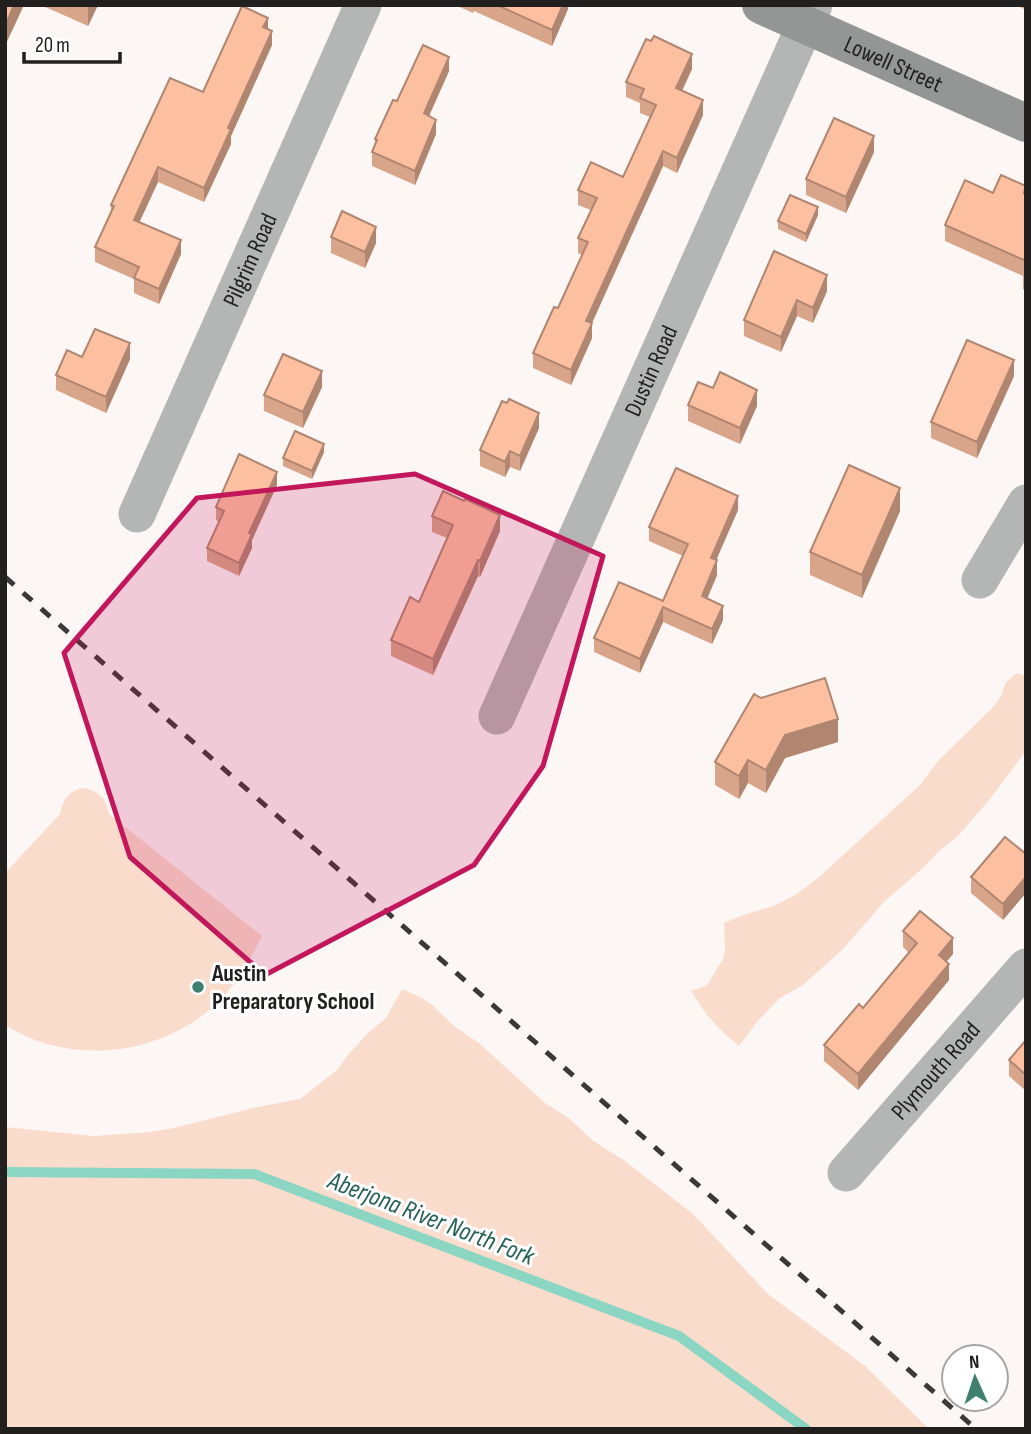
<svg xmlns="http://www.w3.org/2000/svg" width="1031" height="1434" font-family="'Sofia Sans Condensed',sans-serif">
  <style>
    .green { fill: #fadccd }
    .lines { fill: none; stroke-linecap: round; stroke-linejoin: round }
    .stream { stroke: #8ad6c2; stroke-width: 10 }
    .street { stroke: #b4b6b5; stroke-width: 37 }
    .secondary { stroke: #939695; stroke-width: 38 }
    .rail { stroke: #3b3938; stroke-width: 5; stroke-dasharray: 12 12; stroke-linecap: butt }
    .wall { fill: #d9a58a }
    .shaded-wall { fill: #b08671 }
    .building { fill: #fcc0a1; stroke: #b08671; stroke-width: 2 }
    .marked { fill: #c2185b; fill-opacity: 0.2; stroke: #c2185b; stroke-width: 5; stroke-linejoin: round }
    .poi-dot { fill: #3f8171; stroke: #fff; stroke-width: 2.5 }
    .labels { text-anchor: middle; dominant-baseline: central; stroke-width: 6; stroke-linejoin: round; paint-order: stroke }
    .street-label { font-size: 24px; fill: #22201f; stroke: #fff }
    .poi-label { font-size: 24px; font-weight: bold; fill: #22201f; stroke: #fff; text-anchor: start }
    .water-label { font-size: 26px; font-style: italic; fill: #256254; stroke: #fff }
  </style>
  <rect width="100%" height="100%" fill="#fcf7f5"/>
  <!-- green -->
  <g class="green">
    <path d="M1017,673l9,3v75l-35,47 -34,39 -18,14 -16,17 -39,34 -41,47 -40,36 -23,13 -23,24 -18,24c-23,-19 -32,-29 -48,-55l16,-6 16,-26 2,-10 -1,-26 22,-9 28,-8 23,-12 21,-16 102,-93 18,-24 55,-54 8,-11 5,-14z"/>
    <path d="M82,788c17,2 24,10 27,26l153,122c-12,24 -24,47 -44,66 -55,54 -148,65 -213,23v-152l55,-59c3,-15 8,-22 22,-26z"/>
    <path d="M402,989l20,9 10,7 22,21 25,17 66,60 25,16 22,21 33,21 68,53 75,80 97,72 64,63h-924v-302l89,9 56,-4 24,-4 79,-20 47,-9 37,-29 11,-15 20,-22 18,-15z"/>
  </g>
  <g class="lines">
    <!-- stream -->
    <path class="stream" d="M5,1172l249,2 425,162 127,93"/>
    <!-- street -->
    <g class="street">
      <path id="s1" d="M137,514l226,-509"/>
      <path d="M980,580l46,-77"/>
      <path id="s2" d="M497,716l317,-711"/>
      <path id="s3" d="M846,1173l180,-206"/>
    </g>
    <!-- secondary -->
    <path class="secondary" id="s4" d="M761,5l265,118"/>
    <!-- rail -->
    <path class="rail" d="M5,577l971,852"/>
  </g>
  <!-- wall -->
  <g class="wall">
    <path d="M41,5h57l-10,21z"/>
    <path d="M455,5h113v4l-16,37 -78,-35 -1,2z"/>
    <path d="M1016,5h10v5z"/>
    <path d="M268,29l4,16 -41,91v8l-27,58 -46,-20 -19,40 42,32 -22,50 -25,-11v-14l-39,-17v-15l16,-37v-5z"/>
    <path d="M692,69l-10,22 21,24 -26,58 -14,-7 -71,157v15l-21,47 -38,-17v-15l25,-45 24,-53 -4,-2v-15l13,-28 -13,-5v-15l45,-13 27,-60 -10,-4v-10l-14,-6v-15z"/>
    <path d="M449,71l-20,45 7,18 -21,51 -43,-19v-14l3,-8v-5l22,-38z"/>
    <path d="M874,152l-28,61 -40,-18v-16z"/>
    <path d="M1026,186v105l-3,-2v-13l-78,-35v-16l48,-32z"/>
    <path d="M818,215l-12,27 -28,-13v-8z"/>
    <path d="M331,237l45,6 -11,25 -34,-15z"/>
    <path d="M774,251l53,40 -14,32 -16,-7 -16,36 -37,-16v-16z"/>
    <path d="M82,357l48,2 -24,54 -50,-23v-15z"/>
    <path d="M1014,376l-37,82 -46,-20v-16z"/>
    <path d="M322,387l-19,41 -39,-17v-16z"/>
    <path d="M713,388l44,18 -17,38 -52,-23v-16z"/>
    <path d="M539,428l-19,43 -10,-4 -5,10 -25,-11v-16z"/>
    <path d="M324,452l-12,27 -29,-13v-8z"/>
    <path d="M277,485l-25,55v8l-13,28 -32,-15v-13l12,-26 -3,-2v-13z"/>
    <path d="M738,510l-22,50 1,15 -10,24 16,21 -11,24 -49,-22 -23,51 -46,-21v-14l69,-37 20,-45 -34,-15v-14z"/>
    <path d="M900,511l-38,87 -52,-23v-23z"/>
    <path d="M432,516l68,15 -20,46 -2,-1 -45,99 -42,-19v-16l28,-38 28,-64 -15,-6z"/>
    <path d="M838,742l-53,16 -19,35 -18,-10 -9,16 -24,-14v-23z"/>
    <path d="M1005,837l-2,83 -32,-27v-16z"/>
    <path d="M903,931l50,23 -6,7 2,19 -91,110 -34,-29v-16l39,-37 46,-55 -6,-6z"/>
    <path d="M1026,1040v51l-17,-15v-16z"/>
  </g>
  <!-- shaded-wall -->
  <g class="shaded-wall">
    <path d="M14,5h10l-19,41v-20z"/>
    <path d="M98,5l-10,21v-20z"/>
    <path d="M563,5h5v4l-16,37v-16z"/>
    <path d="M268,18v14l-5,-5z"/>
    <path d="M272,31v14l-41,91v8l-27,58v-14l24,-60z"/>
    <path d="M692,54v15l-16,34v-15z"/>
    <path d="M449,57v14l-25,56v-14z"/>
    <path d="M703,100v15l-26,58v-15z"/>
    <path d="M436,120v14l-21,51v-14z"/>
    <path d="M874,136v16l-28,61v-16z"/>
    <path d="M663,151v15l-77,170v-15z"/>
    <path d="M158,167v15l-24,52v-14z"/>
    <path d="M818,207v8l-12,27v-8z"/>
    <path d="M376,227v16l-11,25v-16z"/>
    <path d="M181,240v14l-22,50v-15z"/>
    <path d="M827,275v16l-14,32v-15z"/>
    <path d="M797,300v16l-16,36v-15z"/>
    <path d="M592,323v15l-21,47v-15z"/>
    <path d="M130,343v16l-24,54v-16z"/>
    <path d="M1014,360v16l-37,82v-16z"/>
    <path d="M322,371v16l-19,41v-16z"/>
    <path d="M757,390v16l-17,38v-16z"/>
    <path d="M539,413v15l-19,43v-15z"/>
    <path d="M324,444v8l-12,27v-8z"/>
    <path d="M510,451v16l-5,10v-15z"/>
    <path d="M277,472v13l-25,55v8l-13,28v-13l10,-30z"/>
    <path d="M900,488v23l-38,87v-23z"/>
    <path d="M738,496v14l-27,62v-14z"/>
    <path d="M500,515v16l-20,46v-16z"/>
    <path d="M478,560v16l-45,99v-16z"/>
    <path d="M717,560v15l-15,36v-15z"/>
    <path d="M723,606v14l-11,24v-15z"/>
    <path d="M663,607v15l-23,51v-14z"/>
    <path d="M838,719v23l-53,16 -19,35v-23l19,-35z"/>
    <path d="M748,760v23l-9,16v-23z"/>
    <path d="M1026,877v16l-23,27v-16z"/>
    <path d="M953,938v16l-14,16v-15z"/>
    <path d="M949,964v16l-91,110v-16z"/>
  </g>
  <!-- building -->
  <g class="building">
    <path d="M5,5h9l-9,21z"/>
    <path d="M497,5h66l-11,25z"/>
    <path d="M242,6l26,12 -5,9 9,4 -44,97 3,1 -27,59 -46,-21 -24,53 47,20 -22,49 -25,-11 5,-11 -44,-20 19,-41 -3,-1 59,-127 33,14z"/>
    <path d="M654,36l38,18 -16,34 27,12 -26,58 -14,-7 -77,170 6,2 -21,47 -38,-17 21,-46 4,1 30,-66 -10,-4 19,-40 -19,-8 13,-28 32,15 33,-72 -16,-7 4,-9 -18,-7 20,-43 5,2z"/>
    <path d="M423,45l26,12 -25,56 12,7 -21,51 -43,-19 5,-12 -2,-1 18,-39 4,1z"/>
    <path d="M834,118l40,18 -28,61 -40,-18z"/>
    <path d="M1001,175l25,11 -2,7h2v68l-81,-36 20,-45 28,13z"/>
    <path d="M790,195l28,12 -12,27 -28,-13z"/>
    <path d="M342,211l34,16 -11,25 -34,-15z"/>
    <path d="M774,251l53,24 -14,33 -16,-8 -16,37 -37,-17z"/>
    <path d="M95,329l35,14 -24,54 -50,-22 11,-25 15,7z"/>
    <path d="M967,340l47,20 -37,82 -46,-20z"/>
    <path d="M283,354l39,17 -19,41 -39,-17z"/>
    <path d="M720,372l37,18 -17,38 -52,-23 10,-23 15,6z"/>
    <path d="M509,399l30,14 -19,43 -10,-5 -5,11 -25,-12 22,-49 5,2z"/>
    <path d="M295,431l29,13 -12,27 -29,-13z"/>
    <path d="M239,454l38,18 -28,61 3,1 -13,29 -32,-15 17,-37 -8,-4z"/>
    <path d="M849,465l51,23 -38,87 -52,-23z"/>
    <path d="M676,468l62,28 -27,62 6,2 -15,36 21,10 -11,23 -49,-22 -23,52 -46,-21 25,-56 44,19 25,-57 -39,-17z"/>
    <path d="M443,491l21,10 1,-2 35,16 -20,46 -2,-1 -45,99 -42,-19 19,-43 9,5 34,-77 -21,-9z"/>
    <path d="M825,678l13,41 -53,16 -19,35 -18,-10 -9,16 -24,-14 39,-68 7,4z"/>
    <path d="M1005,837l21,17v23l-23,27 -32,-27z"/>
    <path d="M920,911l33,27 -14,17 10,9 -91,110 -34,-29 35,-41 4,4 54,-65 -14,-12z"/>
    <path d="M1026,1040v35l-17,-15z"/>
  </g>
  <!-- marked area -->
  <path class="marked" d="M415,474l188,82 -60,210 -69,99 -209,110 -135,-118 -66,-204 133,-155z"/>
  <!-- markers -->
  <circle class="poi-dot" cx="198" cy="987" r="7"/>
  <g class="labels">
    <!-- street labels -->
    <g class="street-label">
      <text stroke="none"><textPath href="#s4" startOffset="145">Lowell Street</textPath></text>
      <text stroke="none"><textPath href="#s1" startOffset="278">Pilgrim Road</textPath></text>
      <text stroke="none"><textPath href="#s2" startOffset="378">Dustin Road</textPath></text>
      <text stroke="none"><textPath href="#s3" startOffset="136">Plymouth Road</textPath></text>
    </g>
    <!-- poi labels -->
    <g class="poi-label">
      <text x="212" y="973">Austin<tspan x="212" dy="28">Preparatory School</tspan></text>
    </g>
    <!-- water labels -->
    <g class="water-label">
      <text transform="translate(431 1219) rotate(21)">Aberjona River North Fork</text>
    </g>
  </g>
  <!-- border -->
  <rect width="1031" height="1434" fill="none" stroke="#22201f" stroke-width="14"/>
  <!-- north arrow -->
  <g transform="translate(975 1378) rotate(357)"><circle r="33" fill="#ffffff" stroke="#a7a6a5" stroke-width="2"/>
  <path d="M0-5L12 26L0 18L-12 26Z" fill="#3f8171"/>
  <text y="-10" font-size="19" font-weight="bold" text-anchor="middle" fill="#22201f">N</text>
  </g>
  <!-- scale -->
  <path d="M24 52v10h96v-10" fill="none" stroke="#22201f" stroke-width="3.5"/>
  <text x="35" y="52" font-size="21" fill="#22201f" stroke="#ffffff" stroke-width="5" paint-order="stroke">20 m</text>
</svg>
